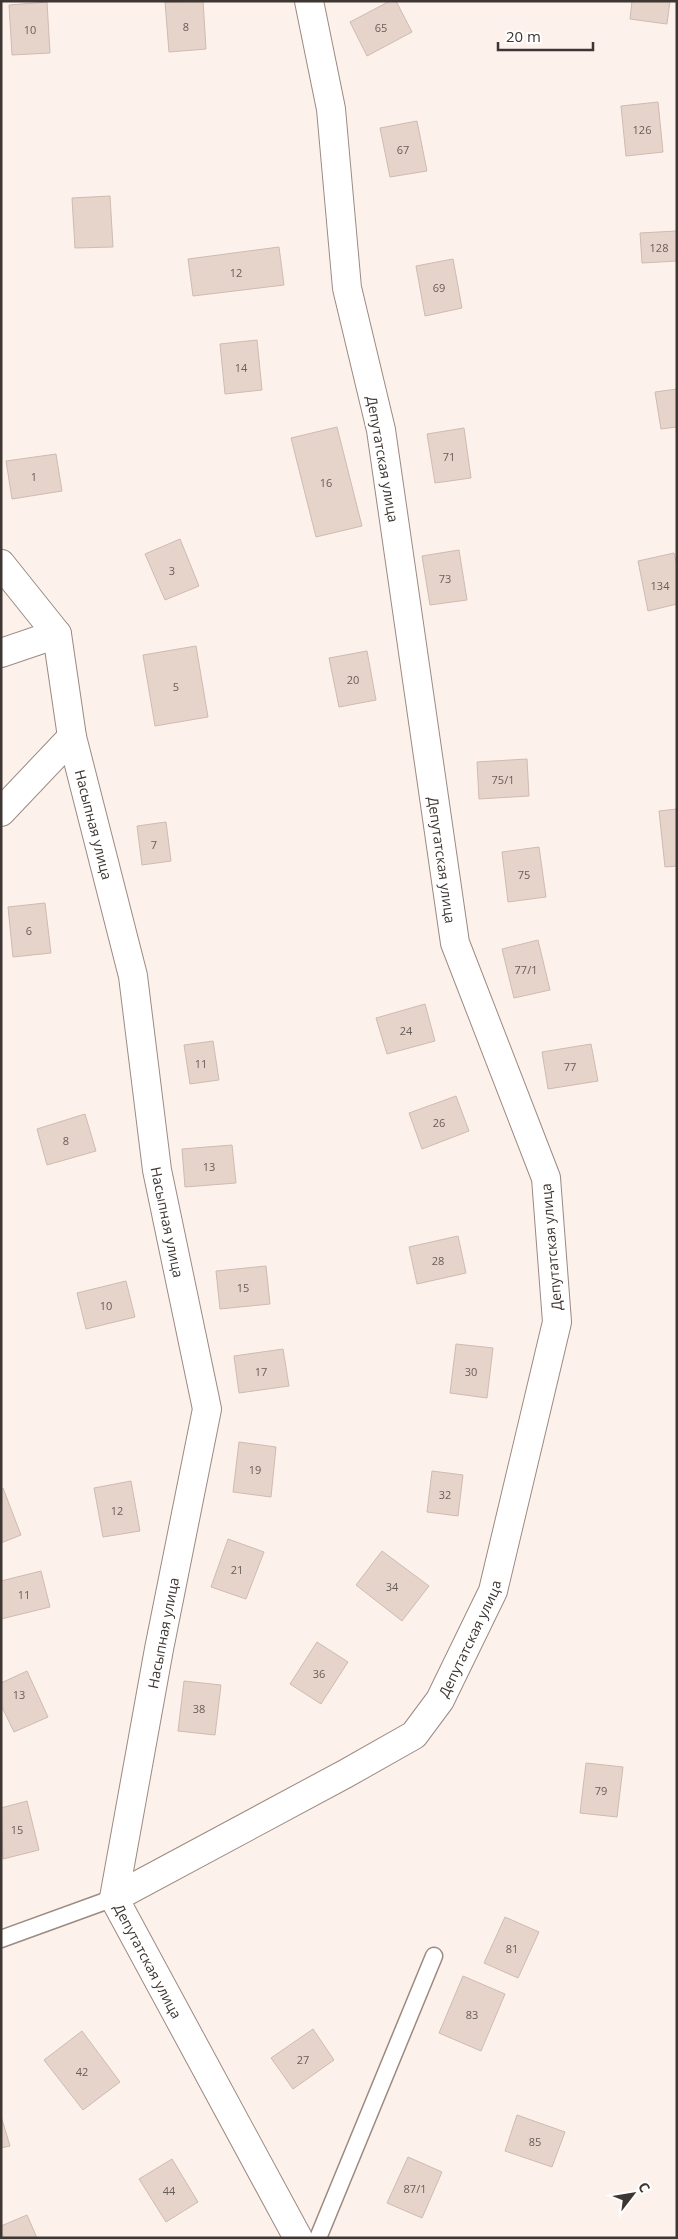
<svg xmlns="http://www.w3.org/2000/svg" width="678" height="2239" font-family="'Open Sans',sans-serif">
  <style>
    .building { fill: #e6d3c9; stroke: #cebbb1 }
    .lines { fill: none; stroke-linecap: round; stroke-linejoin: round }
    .lane-casing { stroke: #9c8a81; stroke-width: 19 }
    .street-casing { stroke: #9c8a81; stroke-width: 30 }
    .lane { stroke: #fff; stroke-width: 16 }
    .street { stroke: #fff; stroke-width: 28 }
    .labels { text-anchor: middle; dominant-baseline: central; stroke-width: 5; stroke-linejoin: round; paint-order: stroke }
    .number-label { font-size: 11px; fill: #675d58 }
    .street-label { font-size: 14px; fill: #3d3632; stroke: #fff }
  </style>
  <rect width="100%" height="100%" fill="#fdf1eb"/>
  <!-- building -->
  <g class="building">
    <path d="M203,1l3,48 -37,3 -4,-50z"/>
    <path d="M390,1h6l16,31 -45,24 -17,-34z"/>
    <path d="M632,1h38l-3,23 -37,-5z"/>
    <path d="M47,2l3,51 -38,2 -3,-50z"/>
    <path d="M658,102l5,50 -37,4 -5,-50z"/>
    <path d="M417,121l10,50 -37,6 -10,-49z"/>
    <path d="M110,196l3,51 -38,1 -3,-50z"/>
    <path d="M677,231v30l-35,2 -2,-30z"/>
    <path d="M279,247l5,38 -91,11 -5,-37z"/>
    <path d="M453,259l9,49 -37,8 -9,-50z"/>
    <path d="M257,340l5,50 -37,4 -5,-50z"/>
    <path d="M677,389v38l-16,2 -6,-37z"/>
    <path d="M337,427l25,99 -46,11 -25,-99z"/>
    <path d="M464,428l7,50 -36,5 -8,-49z"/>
    <path d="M56,454l6,37 -50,8 -6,-38z"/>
    <path d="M180,539l19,47 -34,14 -20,-46z"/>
    <path d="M459,550l8,50 -37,5 -8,-49z"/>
    <path d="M674,553l3,12v39l-29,7 -10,-50z"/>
    <path d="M196,646l12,71 -53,9 -12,-71z"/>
    <path d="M367,651l9,49 -37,7 -10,-49z"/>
    <path d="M527,759l2,37 -50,3 -2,-37z"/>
    <path d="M677,809v57l-12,1 -6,-56z"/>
    <path d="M166,822l5,39 -29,4 -5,-39z"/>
    <path d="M539,847l7,50 -38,5 -6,-50z"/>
    <path d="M45,903l6,50 -38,4 -5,-50z"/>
    <path d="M538,940l12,50 -36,8 -12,-49z"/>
    <path d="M425,1004l10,37 -48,13 -11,-36z"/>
    <path d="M213,1041l6,39 -29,4 -6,-39z"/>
    <path d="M591,1044l7,37 -50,8 -6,-37z"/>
    <path d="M456,1096l13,35 -47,18 -13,-36z"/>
    <path d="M85,1114l11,37 -49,14 -10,-36z"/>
    <path d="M232,1145l4,38 -51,4 -3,-38z"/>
    <path d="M458,1236l8,37 -49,11 -8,-37z"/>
    <path d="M266,1266l4,38 -50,5 -4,-38z"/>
    <path d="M126,1281l9,36 -49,12 -9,-36z"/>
    <path d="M456,1344l37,4 -6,50 -37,-5z"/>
    <path d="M283,1349l6,37 -50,7 -5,-37z"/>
    <path d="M239,1442l37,5 -5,50 -38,-5z"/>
    <path d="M432,1471l31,4 -5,41 -31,-4z"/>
    <path d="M131,1481l9,50 -37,6 -9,-49z"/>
    <path d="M3,1488l18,47 -20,8v-54z"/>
    <path d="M228,1539l36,13 -18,47 -35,-12z"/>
    <path d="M382,1551l47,35 -27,35 -46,-36z"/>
    <path d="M41,1571l9,36 -49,12v-38z"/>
    <path d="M317,1642l31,20 -27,42 -31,-20z"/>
    <path d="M27,1671l21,46 -34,15 -13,-27v-22z"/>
    <path d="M184,1681l37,4 -6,50 -37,-4z"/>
    <path d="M586,1763l37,4 -6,50 -37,-4z"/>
    <path d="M27,1801l12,49 -36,9 -2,-51z"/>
    <path d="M505,1917l34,15 -21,46 -34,-15z"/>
    <path d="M463,1976l42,18 -24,57 -42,-18z"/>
    <path d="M313,2029l21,31 -41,29 -22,-31z"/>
    <path d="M82,2031l38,51 -37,28 -39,-50z"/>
    <path d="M517,2115l48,17 -13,35 -47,-16z"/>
    <path d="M1,2116l9,30 -9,2z"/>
    <path d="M408,2157l34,15 -20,46 -35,-15z"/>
    <path d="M172,2159l26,43 -32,20 -27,-43z"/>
    <path d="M27,2215l10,23h-36v-12z"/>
  </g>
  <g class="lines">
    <defs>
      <g id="lane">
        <path d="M1,1939l113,-41"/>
        <path d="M318,2238l116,-282"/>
      </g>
      <g id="street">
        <path id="s1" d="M1,564l56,70 15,103 61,239 24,194 50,239 -48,240 -45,249"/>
        <path d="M1,653l56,-19"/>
        <path d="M1,812l71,-75"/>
        <path id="s2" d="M298,2238l-184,-340 231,-124 69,-39 26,-35 53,-109 64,-269 -11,-144 -91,-235 -74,-513 -34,-142 -16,-179 -22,-108"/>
      </g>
    </defs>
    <!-- lane casing -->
    <use href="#lane" class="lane-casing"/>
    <!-- street casing -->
    <use href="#street" class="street-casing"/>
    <!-- lane -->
    <use href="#lane" class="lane"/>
    <!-- street -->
    <use href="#street" class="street"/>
  </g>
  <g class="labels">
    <!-- number labels -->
    <g class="number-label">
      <text x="186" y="26">8</text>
      <text x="381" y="27">65</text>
      <text x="30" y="29">10</text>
      <text x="642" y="129">126</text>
      <text x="403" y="149">67</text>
      <text x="659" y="247">128</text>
      <text x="236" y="272">12</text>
      <text x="439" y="287">69</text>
      <text x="241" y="367">14</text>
      <text x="449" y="456">71</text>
      <text x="34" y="476">1</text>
      <text x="326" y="482">16</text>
      <text x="172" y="570">3</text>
      <text x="445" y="578">73</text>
      <text x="660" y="585">134</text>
      <text x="353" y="679">20</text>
      <text x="176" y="686">5</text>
      <text x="503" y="779">75/1</text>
      <text x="154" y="844">7</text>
      <text x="524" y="874">75</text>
      <text x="29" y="930">6</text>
      <text x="526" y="969">77/1</text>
      <text x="406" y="1030">24</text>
      <text x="201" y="1063">11</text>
      <text x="570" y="1066">77</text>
      <text x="439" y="1122">26</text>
      <text x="66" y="1140">8</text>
      <text x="209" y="1166">13</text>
      <text x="438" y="1260">28</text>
      <text x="243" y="1287">15</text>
      <text x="106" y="1305">10</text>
      <text x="261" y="1371">17</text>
      <text x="471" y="1371">30</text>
      <text x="255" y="1469">19</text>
      <text x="445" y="1494">32</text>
      <text x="117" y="1510">12</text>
      <text x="237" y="1569">21</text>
      <text x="392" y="1586">34</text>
      <text x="24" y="1594">11</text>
      <text x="319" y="1673">36</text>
      <text x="19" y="1694">13</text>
      <text x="199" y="1708">38</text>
      <text x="601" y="1790">79</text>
      <text x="17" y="1829">15</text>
      <text x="512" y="1948">81</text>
      <text x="472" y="2014">83</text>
      <text x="303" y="2059">27</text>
      <text x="82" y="2071">42</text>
      <text x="535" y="2141">85</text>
      <text x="415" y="2188">87/1</text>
      <text x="169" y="2190">44</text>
    </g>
    <!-- street labels -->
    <g class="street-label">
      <text transform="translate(383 459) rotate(80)">Депутатская улица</text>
      <text stroke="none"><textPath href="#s1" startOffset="284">Насыпная улица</textPath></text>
      <text transform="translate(442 860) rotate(82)">Депутатская улица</text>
      <text stroke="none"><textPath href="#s1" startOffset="689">Насыпная улица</textPath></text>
      <text transform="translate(551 1247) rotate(-95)">Депутатская улица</text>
      <text transform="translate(163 1633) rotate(-79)">Насыпная улица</text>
      <text stroke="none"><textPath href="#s2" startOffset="840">Депутатская улица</textPath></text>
      <text transform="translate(148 1961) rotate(62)">Депутатская улица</text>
    </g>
  </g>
  <!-- border -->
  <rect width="678" height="2239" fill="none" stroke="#3d3632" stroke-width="5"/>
  <!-- north arrow -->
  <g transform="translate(633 2194) rotate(59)" stroke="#ffffff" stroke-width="4" paint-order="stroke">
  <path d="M0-4L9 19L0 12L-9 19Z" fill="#3d3632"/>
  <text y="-8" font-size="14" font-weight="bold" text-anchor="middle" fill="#3d3632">С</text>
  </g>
  <!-- scale -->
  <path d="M498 42v8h95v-8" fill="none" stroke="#3d3632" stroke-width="2.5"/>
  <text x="506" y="42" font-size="15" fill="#3d3632" stroke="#ffffff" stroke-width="4" paint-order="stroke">20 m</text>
</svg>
